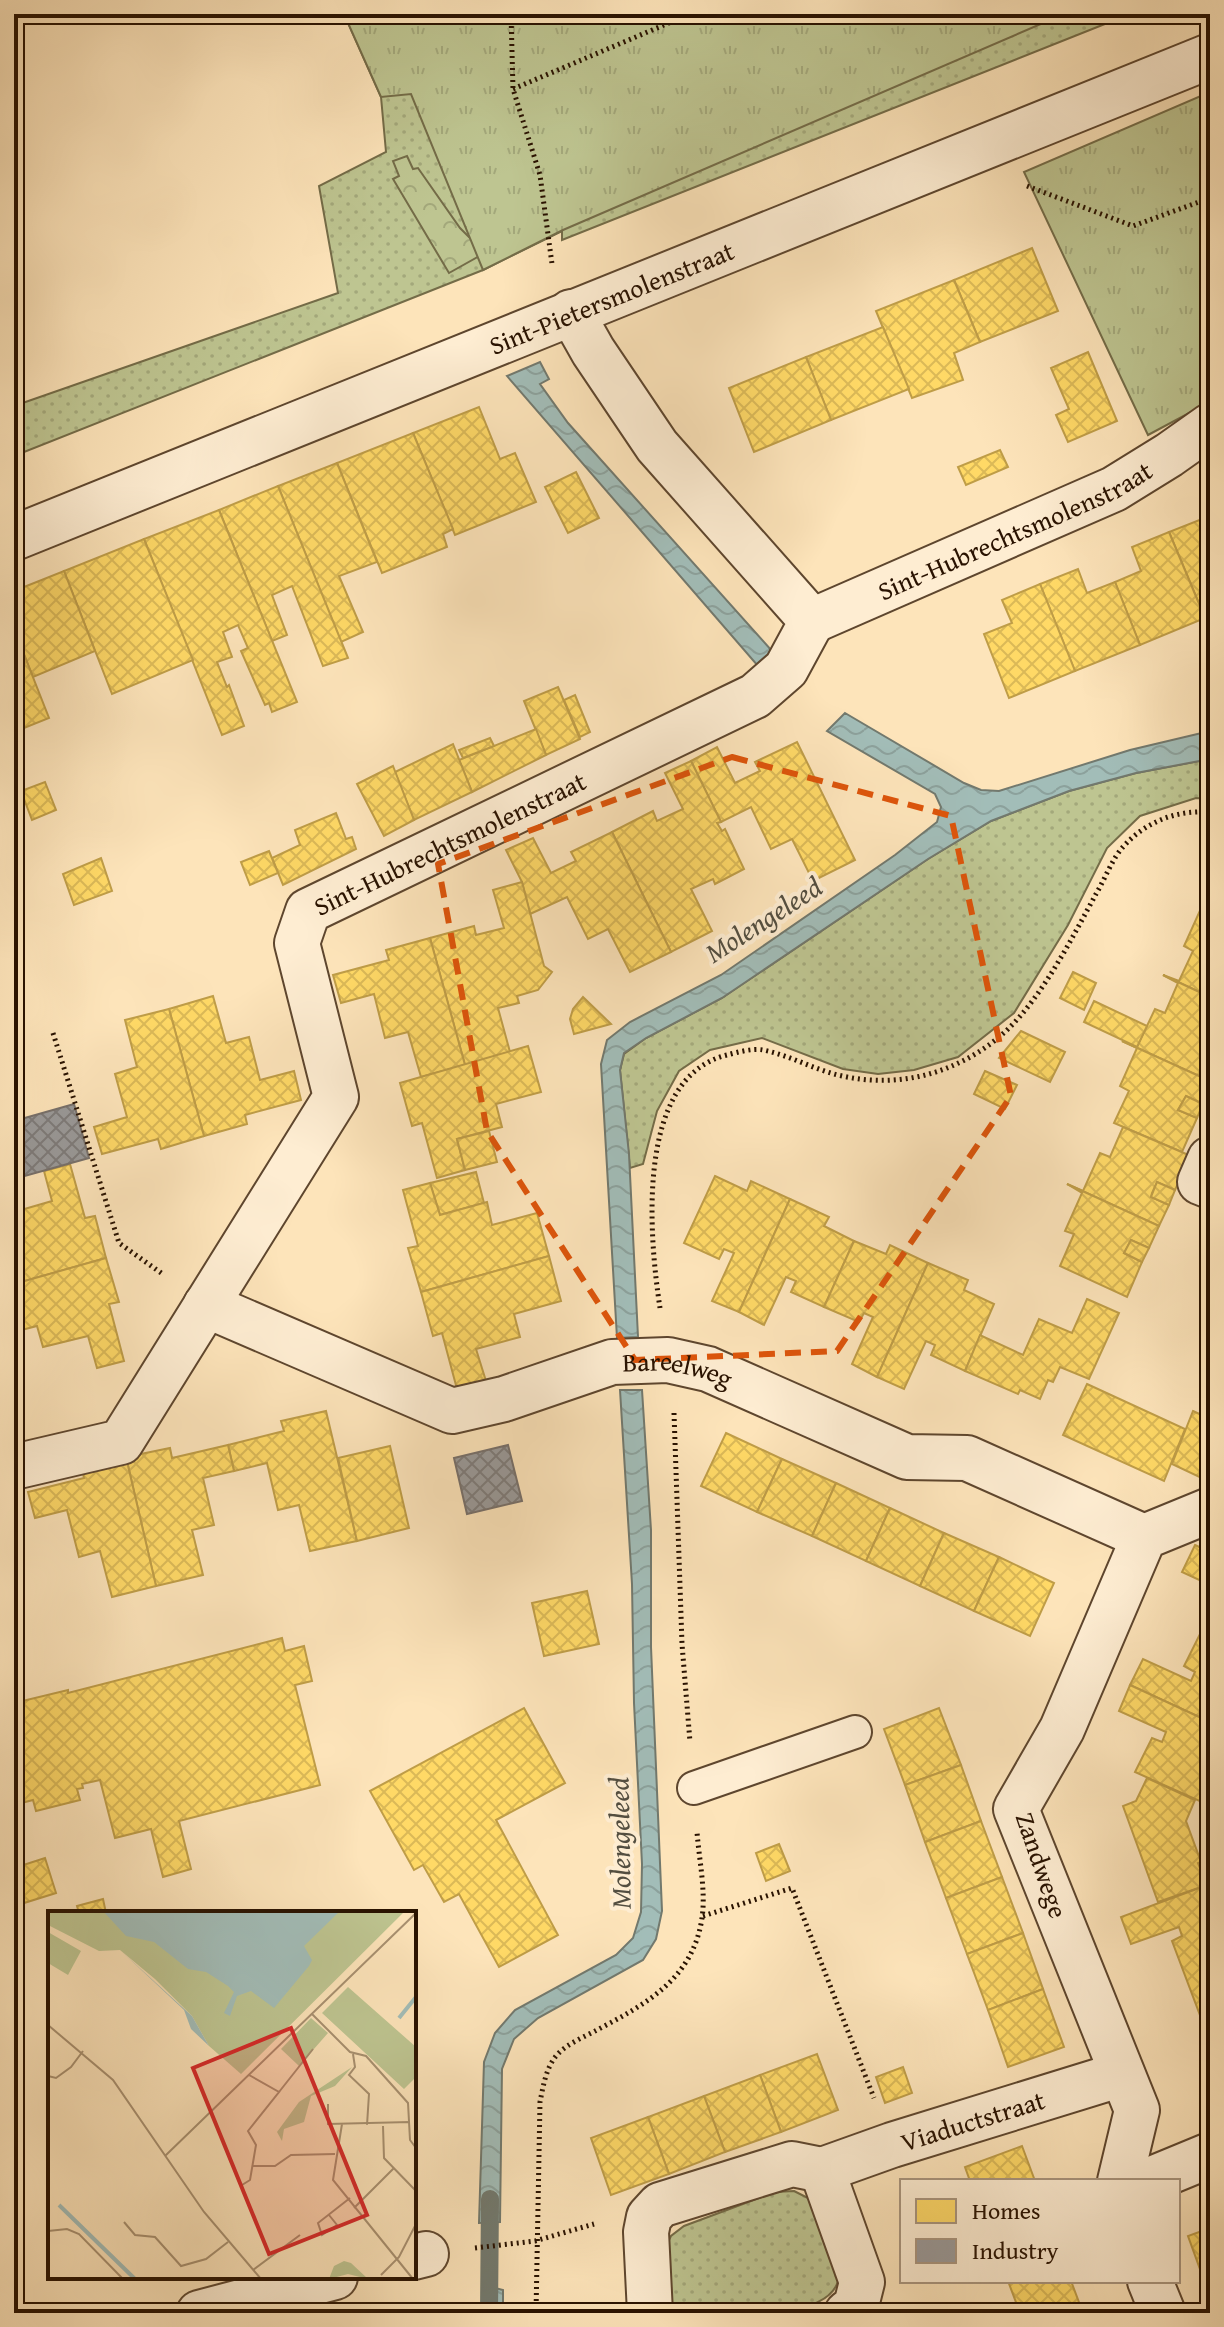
<svg xmlns="http://www.w3.org/2000/svg" width="1224" height="2327" font-family="'Gentium Book Plus',serif">
  <style>
    .grass { fill: url(#grass-dots); stroke: #746c48; stroke-width: 2 }
    .forest { fill: url(#forest-crowns); stroke: #746c48; stroke-width: 2 }
    .park { fill: url(#park-tufts); stroke: #746c48; stroke-width: 2 }
    .water { fill: url(#water-waves); stroke: #72796e; stroke-width: 2 }
    .homes { fill: url(#homes-cross-hatch); stroke: #bf9d47; stroke-width: 2 }
    .industry { fill: url(#industry-cross-hatch); stroke: #77706b; stroke-width: 2 }
    .lines { fill: none; stroke-linecap: round; stroke-linejoin: round }
    .stream { stroke: #72796e; stroke-width: 18 }
    .service-casing { stroke: #5e462e; stroke-width: 36 }
    .minor-casing { stroke: #5e462e; stroke-width: 48 }
    .path { stroke: #291200; stroke-width: 5; stroke-dasharray: 2 4; stroke-linecap: butt }
    .service { stroke: #feedd2; stroke-width: 32 }
    .minor { stroke: #feedd2; stroke-width: 44 }
    .marked { fill: none; stroke: #de550b; stroke-width: 6; stroke-dasharray: 16 10; stroke-linejoin: round }
    .labels { text-anchor: middle; dominant-baseline: central; stroke-width: 8; stroke-linejoin: round; paint-order: stroke }
    .street-label { font-size: 26px; fill: #291200; stroke: #feedd2 }
    .water-label { font-size: 28px; font-style: italic; fill: #534e40; stroke: #feedd2 }
    .inset-river { fill: none; stroke: #a2bdb8; stroke-width: 4 }
    .inset-road { fill: none; stroke: #a89070; stroke-width: 2 }
    .view { fill: #d62828; fill-opacity: 0.15; stroke: #d62828; stroke-width: 4 }
    .inset-edge { fill: none; stroke: #291200; stroke-width: 4 }
  </style>
  <defs>
    <pattern id="grass-dots" width="8" height="8" patternUnits="userSpaceOnUse" patternTransform="scale(2)"><rect width="8" height="8" fill="#bec591"/><path d="M2 2h.1M6 6h.1" fill="none" stroke="#a3a87b" stroke-width="1.8" stroke-linecap="round"/></pattern>
    <pattern id="forest-crowns" width="20" height="18" patternUnits="userSpaceOnUse" patternTransform="scale(2)"><rect width="20" height="18" fill="#bec591"/><path d="M2 6a3 3 0 1 1 6 0M12 15a3 3 0 1 1 6 0" fill="none" stroke="#a3a87b"/></pattern>
    <pattern id="park-tufts" width="24" height="20" patternUnits="userSpaceOnUse" patternTransform="scale(2)"><rect width="24" height="20" fill="#bec591"/><path d="M3 7l-1-3M5 7V3M7 7l1-3M15 17l-1-3M17 17v-4M19 17l1-3" fill="none" stroke="#a3a87b"/></pattern>
    <pattern id="water-waves" width="16" height="10" patternUnits="userSpaceOnUse" patternTransform="scale(2)"><rect width="16" height="10" fill="#a2bdb8"/><path d="M0 5q4-4 8 0t8 0" fill="none" stroke="#8ca19c"/></pattern>
    <pattern id="homes-cross-hatch" width="8" height="8" patternUnits="userSpaceOnUse" patternTransform="scale(2)"><rect width="8" height="8" fill="#ffd966"/><path d="M0 0l8 8M0 8l8-8" fill="none" stroke="#dbb957"/></pattern>
    <pattern id="industry-cross-hatch" width="8" height="8" patternUnits="userSpaceOnUse" patternTransform="scale(2)"><rect width="8" height="8" fill="#999"/><path d="M0 0l8 8M0 8l8-8" fill="none" stroke="#7d7b7a"/></pattern>
  </defs>
  <rect width="100%" height="100%" fill="#fde4ba"/>
  <filter id="stains"><feTurbulence type="fractalNoise" baseFrequency=".0025" numOctaves="4"/><feColorMatrix values="0 0 0 0 .2 0 0 0 0 .09 0 0 0 0 .02 0 0 0 .5 -.17"/></filter>
  <radialGradient id="worn" r=".72"><stop offset=".6" stop-color="#630" stop-opacity="0"/><stop offset="1" stop-color="#630" stop-opacity=".3"/></radialGradient>
  <!-- grass -->
  <g class="grass">
    <path d="M344,14h786l-568,226v-9l-79,39 -469,186v-50l324,-113 -19,-107 67,-34 -5,-55z"/>
    <path d="M1210,759v40l-14,-1 -56,18 -33,32 -39,77 -54,88 -56,44 -44,13 -36,4 -35,-5 -81,-31 -52,12 -31,21 -22,40 -14,53 -13,4 -10,-98 4,-16 22,-16 76,-40 206,-139 63,-38 78,-30 67,-18z"/>
    <path d="M794,2191l16,8c7,16 30,63 29,76 -3,52 -134,38 -171,38l-1,-69 4,-8 13,-10 91,-34z"/>
  </g>
  <!-- forest -->
  <path class="forest" d="M407,156l6,13 5,-1 42,60 18,18 3,9 -32,18 -56,-94 6,-3 -6,-15z"/>
  <!-- park -->
  <g class="park">
    <path d="M344,14h720l-501,216 -80,40 -72,-176 -30,3z"/>
    <path d="M1210,92l-2,311 -60,32 -124,-263z"/>
  </g>
  <!-- water -->
  <g class="water">
    <path d="M540,362l9,17 -9,5 28,39 204,228 -14,15 -251,-290z"/>
    <path d="M845,713l119,70 17,7 18,1 131,-41 80,-19v28l-74,14 -67,18 -78,30 -63,38 -206,139 -76,40 -22,15 -4,17 9,84 9,183 -21,1 -16,-274 6,-24 23,-18 91,-47 174,-120 42,-33 4,-15 -6,-13 -108,-63z"/>
    <path d="M620,1390h22l9,140v117l11,264 -6,28 -13,21 -105,58 -24,21 -12,30 -2,153 -21,1 5,-161 11,-29 20,-23 101,-55 17,-17 8,-26 1,-48 -8,-161 -2,-119z"/>
    <path d="M495,2277v11l8,2v23h-21v-34z"/>
  </g>
  <!-- homes -->
  <g class="homes">
    <path d="M1032,248l26,63 -78,31 -26,-62z"/>
    <path d="M954,280l26,62 -26,11 9,27 -51,18 -36,-87z"/>
    <path d="M883,327l26,62 -78,31 -25,-63z"/>
    <path d="M1088,352l29,69 -49,21 -12,-27 13,-6 -18,-41z"/>
    <path d="M806,357l25,63 -77,32 -25,-64z"/>
    <path d="M479,407l21,52 15,-6 21,49 -81,33 -42,-102z"/>
    <path d="M413,433l40,96 -10,5 4,13 -65,26 -45,-110z"/>
    <path d="M1000,450l8,17 -42,18 -8,-18z"/>
    <path d="M337,463l40,99 -38,14 24,56 -22,10 -63,-156z"/>
    <path d="M576,472l23,46 -31,15 -23,-46z"/>
    <path d="M278,486l70,172 -25,8 -31,-80 -20,9 15,40 -15,6 -53,-131z"/>
    <path d="M219,510l78,192 -25,10 -3,-9 -4,2 -24,-54 7,-3 -10,-23 -15,7 9,25 -15,5 10,25 2,-2 15,41 -22,9 -78,-196z"/>
    <path d="M1207,517l3,7v93l-5,1 -36,-86z"/>
    <path d="M1169,532l36,86 -65,27 -25,-63 26,-11 -9,-24z"/>
    <path d="M144,539l49,121 -81,34 -48,-123z"/>
    <path d="M1078,569l9,24 28,-11 25,63 -65,26 -35,-87z"/>
    <path d="M64,571l31,80 -62,26 -19,-48v-38z"/>
    <path d="M1040,584l35,87 -66,27 -25,-64 28,-11 -10,-23z"/>
    <path d="M14,629l35,89 -35,14z"/>
    <path d="M558,687l22,52 -34,16 -22,-54z"/>
    <path d="M575,695l15,37 -10,5 -16,-37z"/>
    <path d="M536,729l10,26 -74,37 -13,-32z"/>
    <path d="M490,738l4,8 -31,12 -4,-8z"/>
    <path d="M797,742l58,118 -42,21 -21,-42 -21,10 -20,-42 -30,15 -30,-61 26,-14 18,36 25,-12 -5,-9z"/>
    <path d="M453,744l19,48 -58,28 -19,-48z"/>
    <path d="M691,761l30,61 -4,1 5,8 3,-2 19,40 -29,15 -2,-5 -22,10 21,42 -41,21 -59,-120 41,-21 4,10 26,-12 -18,-36z"/>
    <path d="M393,766l21,54 -30,16 -27,-52z"/>
    <path d="M45,782l11,28 -24,10 -11,-29z"/>
    <path d="M336,813l10,26 6,-2 4,12 -73,36 -11,-27 28,-13 -5,-15z"/>
    <path d="M612,832l59,120 -41,20 -22,-43 -20,10 -21,-42 -37,17 -8,-32 -16,-32 27,-12 18,35 25,-12 -5,-9z"/>
    <path d="M269,851l9,22 -28,12 -9,-23z"/>
    <path d="M101,858l11,33 -38,14 -11,-31z"/>
    <path d="M522,882l22,84 8,6 -14,18 -21,6 2,7 -21,5 12,44 -45,13 -35,-127 44,-12 2,9 28,-7 -11,-38z"/>
    <path d="M1202,906l8,4v87l-47,-22 16,6 14,-30 -9,-5z"/>
    <path d="M430,938l35,127 -44,12 -13,-45 -23,6 -11,-44 -33,9 -8,-28 56,-15 -3,-10z"/>
    <path d="M1073,972l23,11 -12,27 -24,-12z"/>
    <path d="M1163,975l47,22v43l-5,13 5,2v26l-88,-40 15,6 18,-38 10,4 13,-30z"/>
    <path d="M213,996l13,47 23,-6 11,43 34,-9 7,29 -56,15 2,9 -43,12 -35,-127z"/>
    <path d="M583,997l28,27 -37,10 -4,-15 3,-10z"/>
    <path d="M1094,1001l53,25 -10,21 -53,-25z"/>
    <path d="M169,1009l35,127 -43,13 -3,-10 -56,15 -8,-27 33,-10 -12,-43 22,-7 -12,-47z"/>
    <path d="M1021,1031l44,21 -15,30 -51,-24z"/>
    <path d="M1122,1041l88,40v9l-7,14 -17,-8 -8,14 19,8 -15,34 -68,-29 15,-32 -9,-5 17,-38z"/>
    <path d="M528,1046l13,46 -45,12 6,23 -45,12 8,31 -28,8 -15,-55 -10,3 -12,-43z"/>
    <path d="M985,1071l32,14 -12,24 -31,-15z"/>
    <path d="M1186,1096l17,8 -6,14 -19,-8z"/>
    <path d="M1123,1127l68,29 -16,34 -18,-8 -5,11 -1,4 18,8 -10,21 -92,-42 16,7 17,-38 10,4z"/>
    <path d="M489,1131l8,31 -32,8 -8,-31z"/>
    <path d="M70,1164l15,54 10,-2 11,42 -92,26v-72l38,-11 -8,-30z"/>
    <path d="M476,1172l8,31 -44,12 -10,-32z"/>
    <path d="M715,1176l32,15 4,-10 39,18 -51,113 -27,-11 22,-48 -10,-4 -5,10 -35,-16z"/>
    <path d="M1157,1182l18,8 -6,15 -18,-8z"/>
    <path d="M430,1183l10,32 47,-13 5,23 45,-12 12,43 -128,36 -13,-44 10,-2 -15,-56z"/>
    <path d="M1067,1184l92,42 -10,22 -18,-8 -7,13 18,9 -15,35 -67,-31 14,-32 -9,-3 17,-38z"/>
    <path d="M790,1199l39,18 -5,9 30,15 -30,66 -33,-15 5,-11 -10,-4 -22,48 -25,-13z"/>
    <path d="M1131,1240l18,8 -7,14 -18,-9z"/>
    <path d="M854,1241l32,13 4,-9 38,18 -51,114 -25,-13 21,-47 -9,-4 -5,9 -35,-15z"/>
    <path d="M549,1256l12,45 -47,13 6,23 -44,12 10,32 -29,8 -15,-56 -9,3 -12,-44z"/>
    <path d="M106,1258l13,44 -10,2 15,57 -27,7 -9,-32 -45,11 -6,-21 -23,6v-48z"/>
    <path d="M928,1263l40,17 -4,10 30,14 -29,67 -34,-16 4,-10 -9,-4 -22,48 -27,-12z"/>
    <path d="M1087,1299l32,14 -30,66 -29,-12 -7,15 -5,-2 -8,19 -20,-9 -2,4 -53,-23 15,-36 43,20 16,-36 33,14z"/>
    <path d="M1087,1384l98,45 -21,52 -101,-46z"/>
    <path d="M326,1411l31,130 -47,10 -11,-46 -21,5 -11,-47 -33,8 -6,-26 56,-14 -3,-10z"/>
    <path d="M1193,1411l17,8v63l-38,-18z"/>
    <path d="M726,1433l56,26 -25,53 -56,-26z"/>
    <path d="M228,1445l6,26 -31,7 11,47 -22,5 11,45 -47,11 -30,-129 44,-9 2,10z"/>
    <path d="M390,1446l19,82 -52,13 -19,-83z"/>
    <path d="M126,1457l30,129 -44,11 -12,-46 -21,6 -12,-47 -32,8 -7,-26 56,-14 -2,-10z"/>
    <path d="M782,1459l54,24 -24,53 -55,-24z"/>
    <path d="M836,1483l54,25 -24,53 -54,-25z"/>
    <path d="M890,1508l54,25 -24,53 -54,-25z"/>
    <path d="M944,1533l55,24 -25,54 -54,-25z"/>
    <path d="M1195,1545l15,7v33l-28,-13z"/>
    <path d="M999,1557l55,26 -24,53 -56,-25z"/>
    <path d="M587,1591l12,53 -55,12 -12,-53z"/>
    <path d="M1201,1632l9,4v86l-80,-37 13,-26 48,22 4,-9 -11,-6z"/>
    <path d="M282,1638l3,13 19,-5 8,35 -17,4 25,100 -141,36 12,48 -28,8 -12,-48 -36,9 -15,-58 -18,4 1,4 -6,1 3,11 -44,11 -3,-11 -19,5v-102l54,-13v3z"/>
    <path d="M1130,1685l80,37v67l-6,14 -69,-31 17,-34 10,4 4,-10 -47,-21z"/>
    <path d="M524,1708l41,75 -69,37 62,115 -59,32 -40,-73 -15,8 -21,-37 -9,5 -44,-79z"/>
    <path d="M939,1708l22,57 -56,20 -21,-56z"/>
    <path d="M961,1765l20,56 -56,21 -20,-57z"/>
    <path d="M1147,1778l48,22 -9,21 15,41 -3,1 9,22 -49,17 -35,-96 13,-5z"/>
    <path d="M981,1821l21,56 -56,21 -21,-56z"/>
    <path d="M779,1844l11,27 -24,10 -10,-28z"/>
    <path d="M45,1858l11,35 -35,11 1,4 -8,2v-42z"/>
    <path d="M1002,1877l21,56 -56,21 -21,-56z"/>
    <path d="M1210,1884v145l-4,2 -34,-90 10,-5 -3,-9 -48,17 -10,-27z"/>
    <path d="M103,1899l3,14h-27l-2,-7z"/>
    <path d="M1023,1933l20,56 -55,21 -21,-56z"/>
    <path d="M1043,1989l21,58 -56,20 -20,-57z"/>
    <path d="M817,2054l21,56 -57,22 -21,-57z"/>
    <path d="M903,2067l9,26 -27,10 -9,-26z"/>
    <path d="M760,2075l21,57 -56,20 -21,-56z"/>
    <path d="M704,2096l21,56 -56,22 -21,-57z"/>
    <path d="M648,2117l21,57 -58,21 -20,-57z"/>
    <path d="M1022,2146l13,35h-65l-5,-14z"/>
    <path d="M1210,2228v66h-1l-21,-58z"/>
    <path d="M1008,2281h63l12,32h-63z"/>
  </g>
  <!-- industry -->
  <g class="industry">
    <path d="M74,1104l15,54 -75,21v-58z"/>
    <path d="M508,1445l14,56 -55,13 -13,-56z"/>
  </g>
  <g class="lines">
    <!-- stream -->
    <path class="stream" d="M489,2313l1,-114"/>
    <defs>
      <path id="service" d="M694,1788l161,-56"/>
      <g id="minor">
        <path id="s1" d="M14,538l1196,-482"/>
        <path id="s2" d="M812,621l302,-132 55,-34 41,-29"/>
        <path d="M1210,1159l-10,23 10,4"/>
        <path id="s3" d="M206,1305l246,106 52,-12 108,-37 56,-2 40,9 199,88 60,1 177,79"/>
        <path id="s4" d="M14,1467l107,-25 215,-345 -39,-154 11,-32 447,-215 31,-27 26,-48 -155,-175 -64,-95 -22,-39"/>
        <path d="M822,2170l40,112 -6,24 -9,7"/>
        <path d="M1120,2181l17,-71 -121,-301 46,-80 82,-192 66,-27"/>
        <path d="M1147,2181l63,-26"/>
        <path d="M414,2257l12,-3"/>
        <path d="M1150,2281l13,32"/>
        <path d="M199,2313l136,-36"/>
        <path id="s5" d="M650,2313l-4,-81 3,-15 11,-12 132,-41 30,6 70,-25 230,-71"/>
      </g>
    </defs>
    <!-- service casing -->
    <use href="#service" class="service-casing"/>
    <!-- minor casing -->
    <use href="#minor" class="minor-casing"/>
    <!-- path -->
    <g class="path">
      <path d="M511,14l2,75 27,86 12,89"/>
      <path d="M513,89l177,-75"/>
      <path d="M1027,186l106,40 77,-28"/>
      <path d="M53,1033l66,210 45,32"/>
      <path d="M660,1308c-11,-72 -25,-231 67,-253 11,-3 26,-7 36,-5 26,5 50,19 75,25 61,15 122,-2 168,-44 37,-35 66,-93 90,-137 9,-15 16,-35 27,-47 23,-26 54,-37 87,-35"/>
      <path d="M674,1413l8,231 8,98"/>
      <path d="M703,1916l89,-28 82,210"/>
      <path d="M475,2248l60,-7 59,-17"/>
      <path d="M536,2313l4,-211c3,-15 6,-34 16,-46 10,-12 28,-19 41,-26 49,-26 96,-51 105,-112 4,-27 -3,-59 -5,-86"/>
    </g>
    <!-- service -->
    <use href="#service" class="service"/>
    <!-- minor -->
    <use href="#minor" class="minor"/>
  </g>
  <!-- marked area -->
  <path class="marked" d="M732,757l219,59 60,280 -174,255 -202,9 -148,-229 -49,-267z"/>
  <g class="labels">
    <!-- street labels -->
    <g class="street-label">
      <text stroke="none"><textPath href="#s1" startOffset="644">Sint-Pietersmolenstraat</textPath></text>
      <text stroke="none"><textPath href="#s2" startOffset="222">Sint-Hubrechtsmolenstraat</textPath></text>
      <text stroke="none"><textPath href="#s4" startOffset="866">Sint-Hubrechtsmolenstraat</textPath></text>
      <text stroke="none"><textPath href="#s3" startOffset="502">Bareelweg</textPath></text>
      <text transform="translate(1042 1865) rotate(71)">Zandwege</text>
      <text stroke="none"><textPath href="#s5" startOffset="440">Viaductstraat</textPath></text>
    </g>
    <!-- water labels -->
    <g class="water-label">
      <text transform="translate(763 919) rotate(-33)">Molengeleed</text>
      <text transform="translate(619 1843) rotate(-91)">Molengeleed</text>
    </g>
  </g>
  <!-- overview -->
  <g transform="translate(48 1911)">
    <rect width="368" height="368" fill="#fde4ba"/>
    <path d="M304,156l-17,19 -24,10 -7,26 -20,7 -2,12 -5,-9 22,-30zM296,350l7,2 17,16 -20,-5 -19,5 5,-13z" fill="#bec591"/>
    <path d="M0,0h357l-164,163 -32,-28 -17,-30 -37,-37 -35,-29 -21,1 -51,-26zM300,76l68,60v30l-12,12 -82,-76zM263,107l17,15 -29,33 -18,-17z" fill="#bec591"/>
    <path d="M0,21l33,19 -13,24 -20,-12zM319,96l15,16 -22,20 -14,-15z" fill="#bec591"/>
    <path d="M55,0h237l-36,35 8,14 -3,6 -35,42 -23,-17 -14,5 -7,20 -6,-3 10,-21 -6,-6 -22,-14 -18,-3 -34,-27 -28,-6zM72,39l72,66 17,30 -18,-17 -7,-19z" fill="#a2bdb8"/>
    <path class="inset-river" d="M351,107l17,-21M11,294l76,74"/>
    <path class="inset-road" d="M264,103l38,38 16,4 42,47 2,37 6,8M0,114l65,55 91,132 57,67M305,143l2,13 -6,8 20,19 -2,31M0,165l8,2 15,-11 12,-16M231,181l34,-43M280,193v20l82,-2M294,213l-9,56 80,99M335,215l1,32 32,33M117,245l251,-243M204,255h23l16,-11 44,-1M194,274l8,-5 6,-35 -8,-14 31,-39 -30,-17M306,297l40,-40M281,304l8,10 -15,10 -4,-12 32,-25M76,311l11,13 20,2 26,29 25,-7 22,-17M0,320l19,-2 12,5 44,45M205,359l47,-35M333,364l18,-18 17,-33"/>
    <path class="view" d="M243,117l76,187 -98,39 -76,-186z"/>
    <rect width="368" height="368" class="inset-edge"/>
  </g>
  <!-- margin -->
  <rect width="1224" height="2327" fill="none" stroke="#fde4ba" stroke-width="48"/>
  <rect x="16" y="16" width="1192" height="2295" fill="none" stroke="#291200" stroke-width="4"/>
  <rect x="24" y="24" width="1176" height="2279" fill="none" stroke="#291200" stroke-width="2"/>
  <!-- legend -->
  <rect x="900" y="2179" width="280" height="104" fill="#feedd2" stroke="#a9957e" stroke-width="2"/>
  <rect x="916" y="2199" width="40" height="24" fill="#ffd966" stroke="#a9957e" stroke-width="2"/>
  <text x="972" y="2219" font-size="24" fill="#291200">Homes</text>
  <rect x="916" y="2239" width="40" height="24" fill="#999999" stroke="#a9957e" stroke-width="2"/>
  <text x="972" y="2259" font-size="24" fill="#291200">Industry</text>
  <rect width="100%" height="100%" filter="url(#stains)"/>
  <rect width="100%" height="100%" fill="url(#worn)"/>
</svg>
